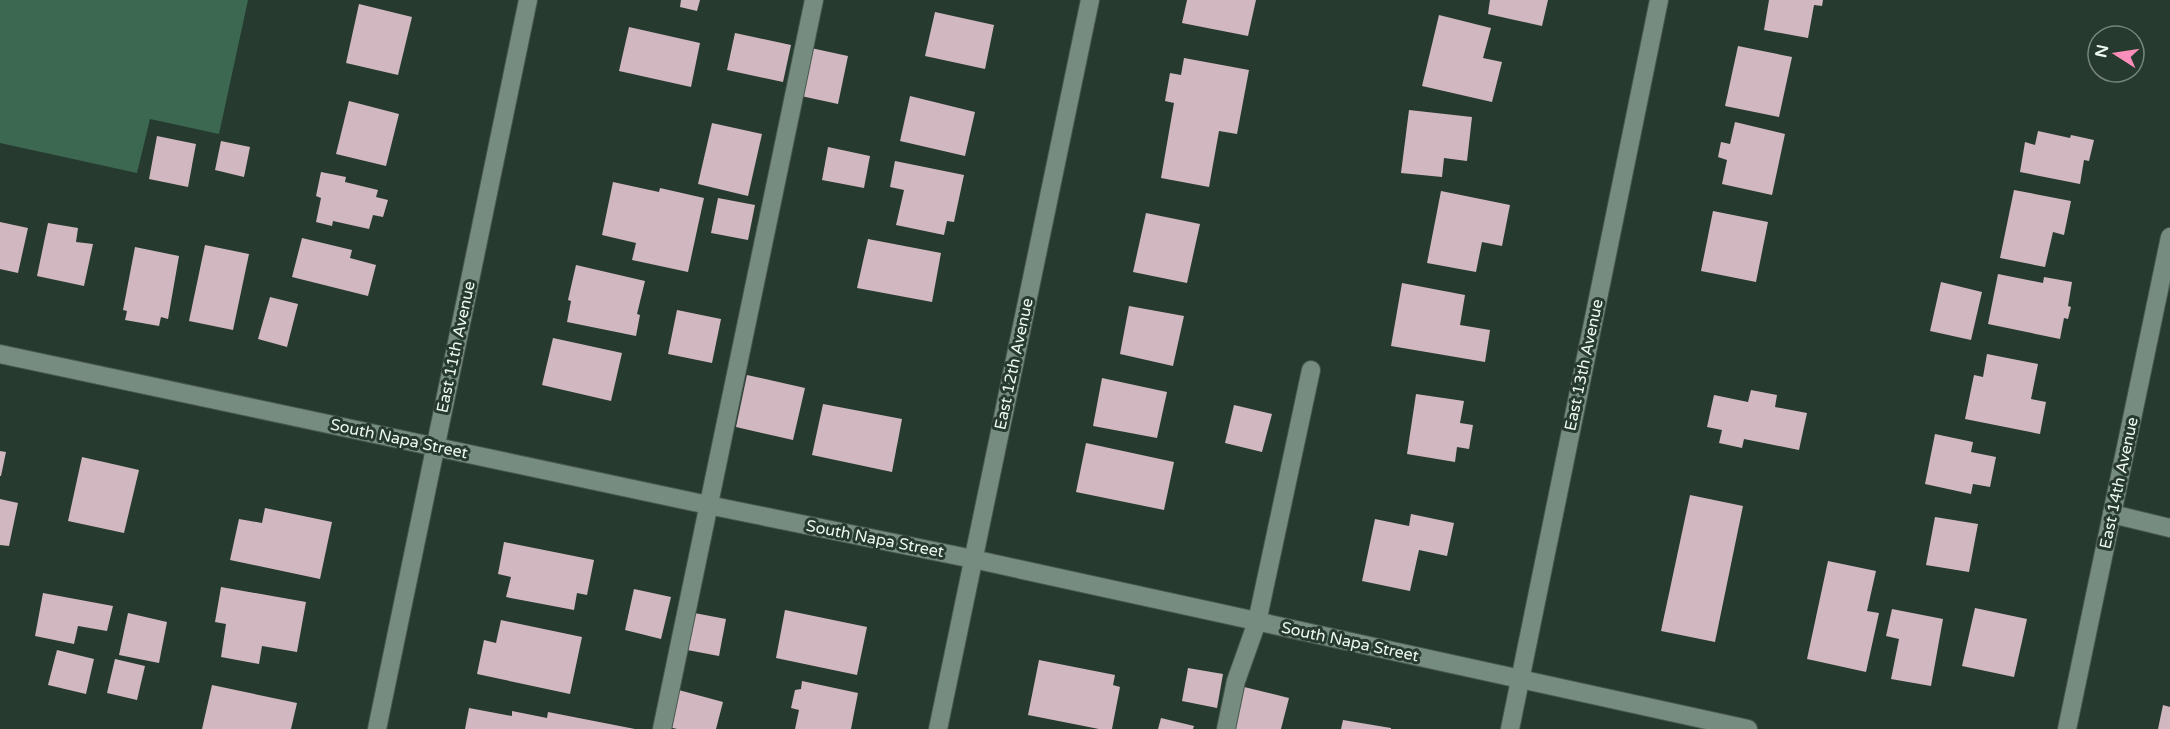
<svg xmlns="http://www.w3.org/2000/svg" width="2170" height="729" font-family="'Varela Round',sans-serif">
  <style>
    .green { fill: #3c6751 }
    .building { fill: #d1b8c0 }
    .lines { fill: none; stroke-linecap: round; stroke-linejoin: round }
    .lane-casing { stroke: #485950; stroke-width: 20 }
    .street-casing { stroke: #485950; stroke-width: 20 }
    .lane { stroke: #778c80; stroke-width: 18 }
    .street { stroke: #778c80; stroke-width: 18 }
    .labels { text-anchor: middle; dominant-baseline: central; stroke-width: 6; stroke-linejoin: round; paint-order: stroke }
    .street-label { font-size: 16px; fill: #ecf8f1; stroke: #273a30 }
  </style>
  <rect width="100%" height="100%" fill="#273a30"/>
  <!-- green -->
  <path class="green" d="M0,0h248l-29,134 -69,-15 -13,54 -137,-30z"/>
  <!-- building -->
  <g class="building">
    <path d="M681,0h19l-3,11 -17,-4z"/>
    <path d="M1187,0h69l-8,36 -66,-13z"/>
    <path d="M1490,0h58l-6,26 -54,-12z"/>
    <path d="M1769,0h54l-1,6 -8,-1 -6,33 -44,-8z"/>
    <path d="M359,4l53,13 -14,58 -52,-12z"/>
    <path d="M935,12l59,13 -9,44 -60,-13z"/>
    <path d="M1439,15l52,13 -8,30 19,4 -10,40 -70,-16z"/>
    <path d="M629,27l71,16 -9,44 -72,-16z"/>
    <path d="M735,33l56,12 -8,37 -56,-12z"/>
    <path d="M1738,46l54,11 -13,60 -54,-11z"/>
    <path d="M811,48l37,8 -10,48 -37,-8z"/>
    <path d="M1184,58l65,12 -12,64 -18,-3 -10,56 -48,-9 13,-75 -9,-2 5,-28 11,2z"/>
    <path d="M910,96l65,16 -10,44 -65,-15z"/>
    <path d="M349,101l50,13 -13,52 -50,-12z"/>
    <path d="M1409,110l63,7 -5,44 -23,-3 -2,19 -41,-4z"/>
    <path d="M1735,122l50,12 -13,61 -50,-11 5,-24 -9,-3 3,-15 9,2z"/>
    <path d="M712,123l50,11 -14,62 -50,-12z"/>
    <path d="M2038,131l32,7 1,-3 23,5 -5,21 -5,-1 -4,24 -60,-12 5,-30 10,3z"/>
    <path d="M157,136l39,8 -8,43 -39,-8z"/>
    <path d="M221,141l29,6 -6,30 -29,-7z"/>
    <path d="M828,147l42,9 -6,32 -42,-8z"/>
    <path d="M895,161l69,14 -10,47 -7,-1 -3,14 -48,-10 8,-35 -14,-3z"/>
    <path d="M321,172l25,5 -1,5 33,8 -2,7 12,3 -5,17 -10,-2 -4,14 -36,-8 -1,5 -16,-4 5,-24 -5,-2z"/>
    <path d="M613,182l46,10 1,-4 44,10 -16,74 -56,-12 4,-17 -34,-8z"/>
    <path d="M2014,190l57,11 -7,34 -11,-3 -8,35 -45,-9z"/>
    <path d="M1441,191l69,14 -8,41 -20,-4 -6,30 -49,-9z"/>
    <path d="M718,198l37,7 -7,35 -37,-7z"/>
    <path d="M1713,211l55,11 -12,60 -55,-11z"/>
    <path d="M1146,213l54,11 -13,59 -54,-11z"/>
    <path d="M0,222l28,6 -10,45 -18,-4z"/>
    <path d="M48,223l30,5 -2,14 17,2 -9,42 -47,-10z"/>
    <path d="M302,238l50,12 -2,8 26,7 -8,31 -76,-19z"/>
    <path d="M868,239l73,14 -9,49 -75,-14z"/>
    <path d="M205,245l44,9 -16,76 -44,-9z"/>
    <path d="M135,247l44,9 -11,63 -7,-2 -2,9 -34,-6 2,-9 -4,-1z"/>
    <path d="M576,265l69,16 -8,33 3,1 -4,21 -69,-14 4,-21 -3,-1z"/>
    <path d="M1998,274l45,9 1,-6 28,5 -4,24 3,1 -3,12 -4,-1 -4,21 -72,-15z"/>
    <path d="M1941,282l41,10 -11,48 -41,-9z"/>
    <path d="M1402,283l63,12 -5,30 30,5 -5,32 -94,-16z"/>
    <path d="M270,297l28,7 -11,43 -29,-8z"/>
    <path d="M1129,306l55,10 -11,50 -53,-12z"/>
    <path d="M677,310l44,9 -9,44 -44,-9z"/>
    <path d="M553,338l69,15 -11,48 -69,-16z"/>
    <path d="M1987,354l51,10 -7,35 15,3 -6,32 -75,-15 9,-44 9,2z"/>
    <path d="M747,375l58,13 -12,52 -57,-13z"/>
    <path d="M1102,378l65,14 -10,46 -64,-12z"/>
    <path d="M1751,390l26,5 -2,12 32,6 -8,37 -55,-11 -2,9 -23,-5 3,-13 -15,-3 7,-32 34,7z"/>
    <path d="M1416,394l48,7 -4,22 13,2 -4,24 -12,-2 -2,15 -48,-8z"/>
    <path d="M823,404l79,15 -10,53 -80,-17z"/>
    <path d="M1234,405l38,9 -10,38 -37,-9z"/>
    <path d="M1935,434l38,8 -2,10 25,5 -6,30 -17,-3 -2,10 -46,-10z"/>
    <path d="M1086,443l88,19 -10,48 -88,-18z"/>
    <path d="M0,451l6,1 -5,24h-1z"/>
    <path d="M82,457l57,13 -15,63 -56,-12z"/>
    <path d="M1690,495l53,11 -28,136 -54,-11z"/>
    <path d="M0,499l18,4 -9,43 -9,-1z"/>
    <path d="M265,508l67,14 -12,57 -90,-19 9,-41 23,4z"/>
    <path d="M1411,514l43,9 -7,33 -28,-6 -9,41 -48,-10 13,-62 34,7z"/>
    <path d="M1935,517l43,7 -9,48 -43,-7z"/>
    <path d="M504,542l90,18 -7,35 -10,-2 -3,17 -68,-13 5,-20 -13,-3z"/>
    <path d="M1828,561l48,10 -9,40 12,2 -13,59 -59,-13z"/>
    <path d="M221,587l85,15 -9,50 -35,-6 -3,18 -38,-7 5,-33 -11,-2z"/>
    <path d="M634,589l37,8 -10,42 -36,-9z"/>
    <path d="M43,593l70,13 -6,25 -29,-5 -4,18 -39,-8z"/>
    <path d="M1975,608l52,11 -13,58 -52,-11z"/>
    <path d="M1892,609l51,10 -12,67 -40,-7 8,-40 -13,-3z"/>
    <path d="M785,610l82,17 -10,48 -81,-17z"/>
    <path d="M689,612l37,7 -7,37 -37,-7z"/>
    <path d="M128,613l39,9 -8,41 -40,-8z"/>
    <path d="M501,620l81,17 -12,57 -93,-20 7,-34 12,3z"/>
    <path d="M57,650l37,9 -8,35 -38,-9z"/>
    <path d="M115,659l30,7 -8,34 -30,-7z"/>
    <path d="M1039,660l76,15 -2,10 7,2 -8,42h-13l-71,-14z"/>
    <path d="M1188,668l35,6 -6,34 -35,-7z"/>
    <path d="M802,681l56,12 -7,36h-56l4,-19 -8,-2 4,-18 6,-1z"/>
    <path d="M212,685l85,18 -6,26h-89z"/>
    <path d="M1240,686l49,12 -8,31h-51z"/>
    <path d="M675,689l48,13 -7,27h-39l-12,-3z"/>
    <path d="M2163,705l7,2v22h-12z"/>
    <path d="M469,708l43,8v-5l35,7 1,-6 87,17h-170z"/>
    <path d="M1161,718l33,8 -1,3h-35z"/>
    <path d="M1343,720l48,8v1h-50z"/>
  </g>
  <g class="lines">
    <defs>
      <g id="lane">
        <path d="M662,729l152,-729"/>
        <path d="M1226,729l10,-48 21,-59 54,-252"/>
      </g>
      <g id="street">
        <path d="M0,354l708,151 265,54 775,170"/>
        <path d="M2112,514l58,14"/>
        <path d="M377,729l151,-729"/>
        <path d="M938,729l152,-729"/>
        <path d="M1510,729l149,-729"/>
        <path d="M2067,729l103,-492"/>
      </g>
    </defs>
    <!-- lane casing -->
    <use href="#lane" class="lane-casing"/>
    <!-- street casing -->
    <use href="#street" class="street-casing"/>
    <!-- lane -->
    <use href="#lane" class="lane"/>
    <!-- street -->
    <use href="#street" class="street"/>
  </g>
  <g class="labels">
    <!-- street labels -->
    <g class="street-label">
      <text transform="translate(456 347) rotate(-78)">East 11th Avenue</text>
      <text transform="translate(1014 364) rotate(-78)">East 12th Avenue</text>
      <text transform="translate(1584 365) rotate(-78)">East 13th Avenue</text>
      <text transform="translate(399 439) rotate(12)">South Napa Street</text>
      <text transform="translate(2119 483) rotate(-78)">East 14th Avenue</text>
      <text transform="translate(875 539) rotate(11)">South Napa Street</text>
      <text transform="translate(1350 642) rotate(12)">South Napa Street</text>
    </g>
  </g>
  <!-- north arrow -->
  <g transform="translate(2116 54) rotate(282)"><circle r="28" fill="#273a30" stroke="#76867d" stroke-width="1.5"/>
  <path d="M0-4.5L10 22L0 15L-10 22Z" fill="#ff8eba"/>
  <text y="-9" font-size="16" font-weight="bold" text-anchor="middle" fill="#ecf8f1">N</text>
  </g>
</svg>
